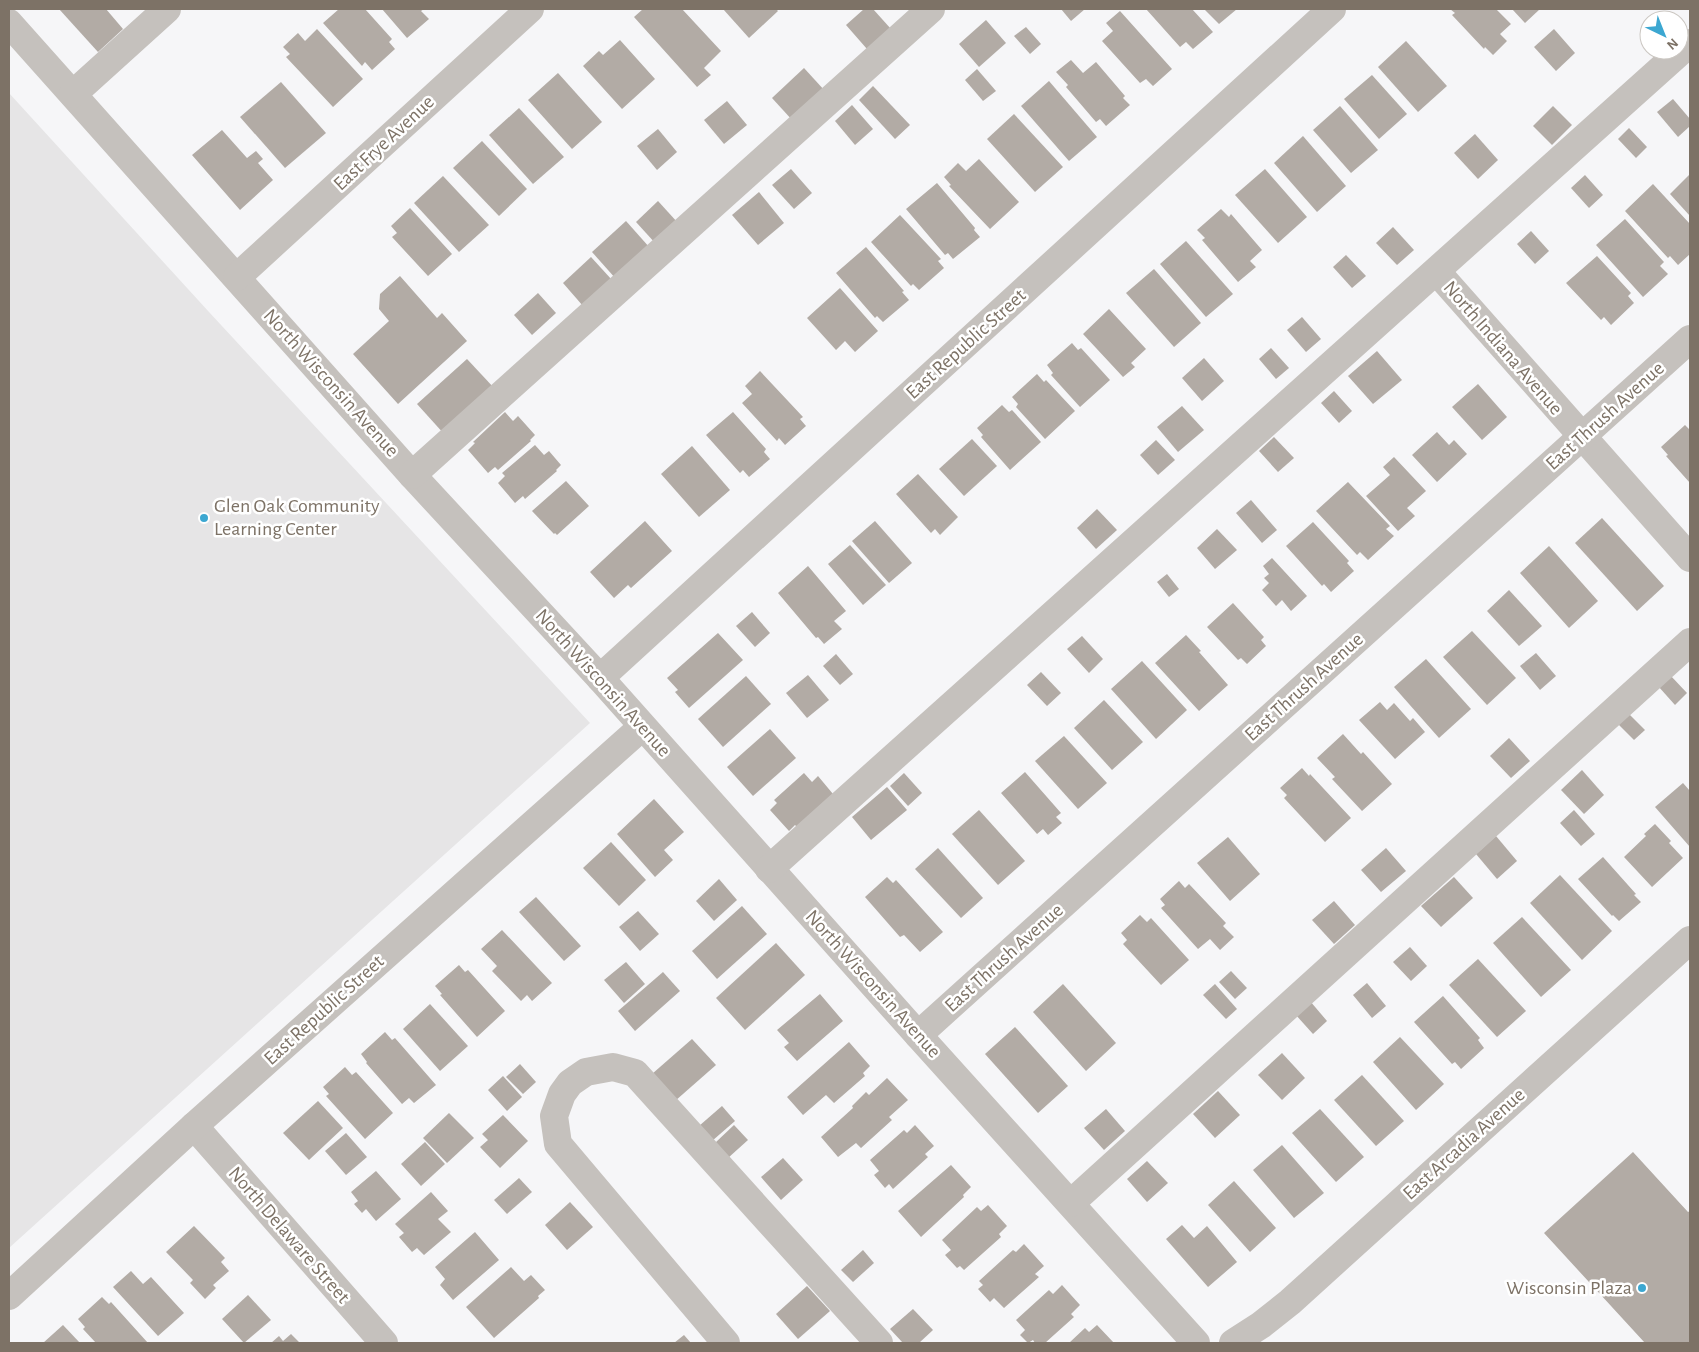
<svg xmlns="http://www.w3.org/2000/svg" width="1699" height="1352" font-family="'Alegreya Sans',sans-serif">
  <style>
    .built { fill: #e6e5e6 }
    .building { fill: #b2aba5 }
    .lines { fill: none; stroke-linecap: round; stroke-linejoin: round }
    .minor { stroke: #c5c1bd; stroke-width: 28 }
    .poi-dot { fill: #3ca7d1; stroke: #fff; stroke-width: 2 }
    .labels { text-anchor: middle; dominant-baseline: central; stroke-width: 5; stroke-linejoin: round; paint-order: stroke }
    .street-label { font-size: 20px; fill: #7d7266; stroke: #fff }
    .poi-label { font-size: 20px; fill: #7d7266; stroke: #fff; text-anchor: start }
  </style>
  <rect width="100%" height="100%" fill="#f6f6f8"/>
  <!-- built -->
  <path class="built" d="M9,93l200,219 381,411 -581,525z"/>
  <!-- building -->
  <g class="building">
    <path d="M59,9h47l17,20 -25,23z"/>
    <path d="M339,9h26l27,30 -3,3 6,7 -23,21 -7,-8 -3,4 -39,-43z"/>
    <path d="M382,9h42l-3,2 8,8 -22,19z"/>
    <path d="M643,9h39l39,42 -17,17 7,7 -14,12 -63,-70z"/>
    <path d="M723,9h53l2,2 -29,27z"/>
    <path d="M864,9h9l18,20 -24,20 -21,-24z"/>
    <path d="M1061,9h24l-14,12z"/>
    <path d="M1146,9h46l21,23 -20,17 -7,-7 -6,5z"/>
    <path d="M1204,9h33l-18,15z"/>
    <path d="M1450,9h46l15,15 -11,10 7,7 -14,14 -8,-8 -1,2 -32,-34 3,-2z"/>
    <path d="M1512,9h28l-15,14z"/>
    <path d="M1120,11l52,58 -19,17 -7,-7 -6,4 -38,-42 11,-10 -7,-8z"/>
    <path d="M986,20l20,23 -27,24 -20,-23z"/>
    <path d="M1026,27l15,17 -11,10 -16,-18z"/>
    <path d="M317,29l46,50 -30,28 -47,-50 4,-3 -7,-7 15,-14 7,8z"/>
    <path d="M1554,29l21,24 -19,18 -22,-24z"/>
    <path d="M620,40l35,39 -33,30 -39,-43 16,-15 4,4z"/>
    <path d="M1406,41l41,45 -29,26 -40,-45z"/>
    <path d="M1071,60l12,13 13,-11 29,34 -2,2 7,7 -24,21 -6,-7 -4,3 -30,-35 2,-2 -12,-13z"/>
    <path d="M804,68l21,23 -32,30 -21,-23z"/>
    <path d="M977,69l19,22 -13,10 -18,-21z"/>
    <path d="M558,73l44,49 -30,27 -44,-49z"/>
    <path d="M1372,75l35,39 -28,25 -35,-40z"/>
    <path d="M1049,81l48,56 -28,24 -48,-55z"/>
    <path d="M281,82l45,51 -41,35 -45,-51z"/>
    <path d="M873,86l37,39 -15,14 -36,-39z"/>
    <path d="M1673,99l17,20v7l-12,11 -21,-25z"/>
    <path d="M727,101l20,24 -23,19 -20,-24z"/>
    <path d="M852,105l21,24 -18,16 -20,-24z"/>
    <path d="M1340,106l38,44 -27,23 -38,-43z"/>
    <path d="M1553,106l19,19 -20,20 -19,-19z"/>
    <path d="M519,108l45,49 -31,27 -44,-49z"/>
    <path d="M1014,114l49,53 -28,25 -48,-53z"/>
    <path d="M1629,128l18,19 -11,11 -18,-19z"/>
    <path d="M658,129l19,23 -20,18 -20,-24z"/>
    <path d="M222,130l25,28 9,-7 7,8 -5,4 15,17 -33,30 -48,-55z"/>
    <path d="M1475,134l23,26 -20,19 -24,-26z"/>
    <path d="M1303,136l43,50 -29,26 -43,-49z"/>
    <path d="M482,141l45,48 -28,27 -46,-48z"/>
    <path d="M979,159l40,43 -29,27 -41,-43 2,-1 -7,-8 14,-14 8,8z"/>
    <path d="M791,169l21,24 -18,16 -22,-24z"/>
    <path d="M1265,169l42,48 -29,26 -43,-48z"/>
    <path d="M1690,174v42l-20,-22z"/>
    <path d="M1585,175l18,20 -14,13 -18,-20z"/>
    <path d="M443,176l46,49 -30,27 -45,-49z"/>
    <path d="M937,183l38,45 -1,2 6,7 -27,22 -5,-6 -3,2 -39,-46z"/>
    <path d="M1653,184l37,40v30l-12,11 -8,-9 -2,2 -43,-47z"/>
    <path d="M759,192l25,31 -26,22 -26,-30z"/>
    <path d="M658,201l20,22 -22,21 -20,-22z"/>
    <path d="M410,208l42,46 -24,22 -36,-39 5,-4 -6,-7z"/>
    <path d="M1221,209l8,8 2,-3 31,36 -12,11 6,6 -18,15 -36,-42 3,-2 -8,-8z"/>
    <path d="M900,215l41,44 -3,2 6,7 -25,22 -6,-6 -2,2 -40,-44z"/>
    <path d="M1625,219l39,43 -4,4 8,8 -25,23 -47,-52z"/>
    <path d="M626,221l24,27 -34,31 -24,-27z"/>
    <path d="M1393,227l21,23 -17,15 -21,-22z"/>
    <path d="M1531,231l18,20 -14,13 -18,-20z"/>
    <path d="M1186,241l47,53 -27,23 -46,-53z"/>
    <path d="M866,247l38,44 -2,1 7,8 -26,22 -6,-6 -2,2 -39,-45z"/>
    <path d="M1346,255l20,21 -14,12 -19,-21z"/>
    <path d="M1597,256l34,37 -3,3 6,7 -23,22 -7,-8 -3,3 -35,-37z"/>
    <path d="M591,257l21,23 -29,26 -20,-23z"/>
    <path d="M1154,269l47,54 -27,24 -48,-54z"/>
    <path d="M400,276l37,42 5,-5 25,28 -69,63 -45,-50 36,-33 -10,-12 1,-15z"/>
    <path d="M840,288l38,43 -23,21 -10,-11 -9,9 -29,-32z"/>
    <path d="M538,293l18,20 -24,22 -18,-20z"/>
    <path d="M1109,309l37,40 -15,14 4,4 -12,10 -40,-43z"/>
    <path d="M1302,317l19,22 -15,13 -19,-22z"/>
    <path d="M1072,343l6,7 3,-2 29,32 -30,27 -29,-32 2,-2 -6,-8z"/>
    <path d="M1271,348l18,20 -13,11 -17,-20z"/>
    <path d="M1377,351l25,29 -29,24 -25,-28z"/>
    <path d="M1204,358l20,23 -22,20 -20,-23z"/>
    <path d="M467,359l28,30 -50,46 -28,-31z"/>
    <path d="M760,371l43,46 -3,2 6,7 -21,19 -6,-7 -2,3 -35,-38 10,-9 -7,-8z"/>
    <path d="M1037,374l7,8 2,-2 29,31 -30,28 -29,-32 2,-3 -6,-7z"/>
    <path d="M1478,384l29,33 -25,23 -30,-33z"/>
    <path d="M1334,391l18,20 -13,12 -18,-20z"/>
    <path d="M1002,405l7,7 3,-2 29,32 -31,28 -29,-33 2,-2 -6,-7z"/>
    <path d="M1182,406l22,24 -26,22 -21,-25z"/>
    <path d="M505,412l8,9 5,-5 17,19 -5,5 1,1 -33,29 -3,-3 -7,6 -20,-23 7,-7 -2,-1z"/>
    <path d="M733,412l33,37 -2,3 6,7 -21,18 -6,-7 -3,3 -34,-38z"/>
    <path d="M1685,425l5,5v53l-24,-27 2,-1 -7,-8z"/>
    <path d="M1437,432l12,13 5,-5 13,14 -30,28 -25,-27z"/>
    <path d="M1274,437l20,21 -16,14 -19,-21z"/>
    <path d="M972,439l25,27 -33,30 -25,-27z"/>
    <path d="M1156,440l19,20 -17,15 -18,-20z"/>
    <path d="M535,445l9,10 5,-4 12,14 -5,5 1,1 -32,28 -2,-3 -8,7 -17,-20 7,-7 -3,-3z"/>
    <path d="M692,446l38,44 -31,27 -38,-43z"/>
    <path d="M1394,457l32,34 -19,17 8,8 -17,15 -32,-35 24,-21 -7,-8z"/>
    <path d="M918,474l40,43 -18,18 -5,-6 -4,4 -35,-39z"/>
    <path d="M566,481l23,25 -32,29 -2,-2 -1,1 -22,-23z"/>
    <path d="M1348,482l42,44 -4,3 8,7 -26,24 -8,-8 -3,3 -41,-44z"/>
    <path d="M1251,500l26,30 -15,13 -26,-30z"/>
    <path d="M1097,509l20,21 -21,19 -19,-21z"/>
    <path d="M1602,518l62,68 -27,25 -62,-68z"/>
    <path d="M645,521l27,30 -41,37 -3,-3 -14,13 -24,-26z"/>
    <path d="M875,521l37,42 -23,20 -37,-42z"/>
    <path d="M1313,522l36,39 -2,2 7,8 -23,21 -7,-8 -2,2 -36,-40z"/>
    <path d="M1217,529l20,21 -22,19 -18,-21z"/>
    <path d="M850,545l36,40 -23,20 -35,-41z"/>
    <path d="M1549,546l49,55 -29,27 -49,-55z"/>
    <path d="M1272,558l35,38 -16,15 -9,-11 -6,6 -14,-16 7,-7 -5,-5 5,-4 -6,-8z"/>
    <path d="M808,566l38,45 -12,10 8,8 -18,15 -6,-7 -2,1 -38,-45z"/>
    <path d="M1167,574l12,15 -10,8 -12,-15z"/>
    <path d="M1509,590l33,36 -23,20 -32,-35z"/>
    <path d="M1233,603l31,34 -3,3 5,6 -19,18 -6,-6 -3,2 -31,-33z"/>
    <path d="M752,612l18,21 -15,14 -19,-21z"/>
    <path d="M1472,631l44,47 -29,27 -44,-48z"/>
    <path d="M718,633l25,27 -54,48 -14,-16 3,-2 -11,-12z"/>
    <path d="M1186,635l15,16 -2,1 29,33 -29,26 -44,-48z"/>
    <path d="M1082,636l21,23 -14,14 -22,-24z"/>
    <path d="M1536,653l20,23 -16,14 -20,-24z"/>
    <path d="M836,654l17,20 -13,11 -17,-19z"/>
    <path d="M1426,659l45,50 -32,29 -45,-51z"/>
    <path d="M1142,661l45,49 -31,29 -45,-50z"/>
    <path d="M1041,672l20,21 -14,13 -20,-21z"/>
    <path d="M808,675l21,25 -22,18 -21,-25z"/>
    <path d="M1670,675l17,18 -12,12 -17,-19z"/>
    <path d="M746,676l25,28 -48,43 -25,-28z"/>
    <path d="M1104,700l39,42 -31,28 -38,-42z"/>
    <path d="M1380,702l7,8 7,-7 16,18 3,-3 12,14 -30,27 -36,-39z"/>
    <path d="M1628,713l17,17 -11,10 -17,-17z"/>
    <path d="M770,729l26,29 -43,38 -26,-29z"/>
    <path d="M1343,734l18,20 2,-2 29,32 -30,27 -30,-32 3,-2 -18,-19z"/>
    <path d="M1064,736l43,47 -29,26 -43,-48z"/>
    <path d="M1509,738l21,23 -19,17 -21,-22z"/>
    <path d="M1302,768l7,8 1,-2 41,44 -26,24 -41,-44 3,-3 -7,-7z"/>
    <path d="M1582,770l22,25 -20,19 -23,-24z"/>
    <path d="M1025,772l36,41 -5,4 6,6 -14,12 -5,-6 -6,5 -36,-41z"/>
    <path d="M804,773l8,9 6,-6 15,18 -36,33 -2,-2 -6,6 -19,-21 7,-7 -3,-3z"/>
    <path d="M904,773l18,20 -14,13 -18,-20z"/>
    <path d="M1683,783l7,8v56l-35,-40z"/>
    <path d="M887,787l20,23 -36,30 -19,-23z"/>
    <path d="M654,799l30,33 -20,18 9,10 -18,17 -38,-43z"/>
    <path d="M979,810l46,51 -27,24 -46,-51z"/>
    <path d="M1574,810l21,24 -14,12 -21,-23z"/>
    <path d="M1655,824l16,17 -2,2 14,15 -31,29 -28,-30 22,-21 -2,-2z"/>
    <path d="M1496,836l21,25 -20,18 -21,-25z"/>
    <path d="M1228,837l32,37 -30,27 -33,-38z"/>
    <path d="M611,842l35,38 -27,26 -36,-38z"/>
    <path d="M938,848l45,50 -22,20 -46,-49z"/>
    <path d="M1386,848l20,23 -25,21 -20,-22z"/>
    <path d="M1603,857l33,37 -2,1 7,7 -22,19 -6,-6 -1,1 -34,-37z"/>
    <path d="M1560,875l52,56 -30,29 -52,-57z"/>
    <path d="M887,877l6,6 3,-3 47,52 -23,20 -16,-17 -4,2 -35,-40z"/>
    <path d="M1454,877l19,21 -32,29 -20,-21z"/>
    <path d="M719,879l18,21 -23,21 -18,-20z"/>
    <path d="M1179,881l6,7 4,-4 37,39 -3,3 11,11 -14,13 -10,-11 -12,10 -37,-41 4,-3 -5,-6z"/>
    <path d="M536,897l45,49 -17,15 -45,-49z"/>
    <path d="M1334,901l21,24 -21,19 -22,-24z"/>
    <path d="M742,906l25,28 -50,45 -25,-28z"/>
    <path d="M638,911l21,23 -19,17 -21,-24z"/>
    <path d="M1140,915l7,7 4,-4 38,42 -28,25 -38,-41 4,-4 -6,-7z"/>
    <path d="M1522,917l49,53 -30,27 -48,-54z"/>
    <path d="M502,930l50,53 -20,18 -5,-6 -6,6 -29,-30 5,-5 -16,-17z"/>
    <path d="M776,943l29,32 -60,55 -29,-32z"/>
    <path d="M1410,947l17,19 -16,15 -18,-19z"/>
    <path d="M1478,959l48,52 -29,26 -48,-52z"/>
    <path d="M626,962l19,22 -21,19 -20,-23z"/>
    <path d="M459,965l6,7 3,-2 37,41 -28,26 -37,-42 2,-1 -7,-8z"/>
    <path d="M1231,971l16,17 -12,11 -16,-17z"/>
    <path d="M663,972l17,19 -45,40 -17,-20z"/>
    <path d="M1367,983l19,23 -14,12 -19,-23z"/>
    <path d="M1063,984l53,59 -30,28 -53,-59z"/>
    <path d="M1215,984l22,25 -11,10 -23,-24z"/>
    <path d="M820,994l23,27 -46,40 -13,-14 5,-4 -12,-13z"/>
    <path d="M1443,996l37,42 -2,2 6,8 -23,21 -6,-7 -3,2 -38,-42z"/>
    <path d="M1310,1001l17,20 -14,13 -18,-20z"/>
    <path d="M430,1004l38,42 -28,25 -37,-42z"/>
    <path d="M1015,1027l53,59 -30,27 -53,-59z"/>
    <path d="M385,1032l7,8 3,-2 41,47 -22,18 -5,-5 -7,6 -36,-41 1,-1 -6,-8z"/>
    <path d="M1400,1037l44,47 -28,26 -43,-48z"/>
    <path d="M692,1039l24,26 -41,36 -23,-27z"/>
    <path d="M849,1042l21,24 -7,7 2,3 -31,27 -8,-8 -23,20 -16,-18z"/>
    <path d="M1282,1053l23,25 -23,22 -24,-25z"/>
    <path d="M520,1064l16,18 -13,12 -17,-17z"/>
    <path d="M345,1067l7,8 4,-3 37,41 -28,26 -39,-43 3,-2 -6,-7z"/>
    <path d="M1362,1075l42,46 -28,25 -42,-46z"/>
    <path d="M503,1076l19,21 -15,14 -19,-21z"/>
    <path d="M887,1078l21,22 -19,17 3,3 -31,28 -5,-5 -18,14 -17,-20 32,-29 -1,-2 14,-14 3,3z"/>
    <path d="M1218,1091l22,24 -25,23 -22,-24z"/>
    <path d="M318,1101l25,27 -34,32 -26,-27z"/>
    <path d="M722,1106l13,15 -23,20 -13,-15z"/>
    <path d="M1106,1109l19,22 -21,19 -20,-22z"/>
    <path d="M1320,1109l44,48 -28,25 -44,-49z"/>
    <path d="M449,1113l25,25 -27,25 -24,-25z"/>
    <path d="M503,1115l25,26 -28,27 -20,-21 8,-7 -6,-6z"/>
    <path d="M734,1125l14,15 -20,18 -13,-15z"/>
    <path d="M915,1125l19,21 -9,8 3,3 -35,32 -4,-5 -4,4 -11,-13 5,-4 -9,-11 34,-30 3,3z"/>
    <path d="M346,1133l21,24 -21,18 -21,-24z"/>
    <path d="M425,1142l20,22 -24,22 -20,-22z"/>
    <path d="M1282,1145l42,48 -30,25 -41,-48z"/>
    <path d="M1633,1152l55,60 2,-1v132h-45l-101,-110z"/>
    <path d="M783,1158l20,22 -22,20 -20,-23z"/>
    <path d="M1147,1161l21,22 -21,19 -20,-23z"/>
    <path d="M951,1165l20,22 -8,8 1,2 -43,40 -23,-26z"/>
    <path d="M376,1171l25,28 -25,22 -10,-12 -4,4 -8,-9 4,-3 -7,-9z"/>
    <path d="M519,1178l13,14 -25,22 -13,-14z"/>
    <path d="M1234,1181l42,47 -26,24 -42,-47z"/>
    <path d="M431,1192l17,19 -10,8 13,13 -27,23 -7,-7 -5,4 -13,-15 5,-4 -9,-9z"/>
    <path d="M570,1202l23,25 -26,23 -22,-25z"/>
    <path d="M988,1205l19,21 -8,8 2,3 -37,33 -4,-4 -3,2 -12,-13 6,-5 -9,-10 35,-33 4,4z"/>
    <path d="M1182,1225l12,13 13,-12 30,36 -29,25 -42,-48z"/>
    <path d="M194,1226l31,32 -4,4 8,9 -16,14 3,3 -11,11 -15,-16 3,-3 -27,-28z"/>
    <path d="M475,1232l24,28 -46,40 -13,-15 5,-6 -10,-12z"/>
    <path d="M1024,1244l20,22 -9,8 4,3 -35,31 -10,-10 -4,4 -12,-13 5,-4 -4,-4 34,-31 3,2z"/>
    <path d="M863,1250l11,13 -21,19 -12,-12z"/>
    <path d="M511,1267l13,14 7,-6 14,15 -7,6 1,2 -45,40 -28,-31z"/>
    <path d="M131,1271l12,13 8,-7 33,36 -26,23 -45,-49z"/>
    <path d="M1062,1285l18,20 -9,9 3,3 -29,26h-10l-2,-3 -5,3 -8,-8 5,-5 -9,-10 33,-30 4,4z"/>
    <path d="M807,1286l23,25 -32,28 -22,-25z"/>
    <path d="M248,1295l23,25 -27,23 -22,-24z"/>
    <path d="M102,1297l7,7 2,-2 37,41h-52l-13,-14 2,-2 -7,-8z"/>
    <path d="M913,1309l20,21 -14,13h-16l-13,-14z"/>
    <path d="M63,1325l17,18h-37z"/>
    <path d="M1097,1325l17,18h-45l16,-15 4,4z"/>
    <path d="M291,1334l9,9h-29l8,-7 4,5z"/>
    <path d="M684,1335l7,8h-17z"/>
  </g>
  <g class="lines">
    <!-- minor -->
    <g class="minor">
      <path d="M9,23l403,452 188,203 318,357 278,308"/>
      <path d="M73,94l94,-85"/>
      <path d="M1437,272l253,286"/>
      <path d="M237,277l293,-268"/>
      <path d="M412,475l519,-466"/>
      <path d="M600,678l732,-669"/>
      <path d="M769,869l921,-826"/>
      <path d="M918,1035l772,-696"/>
      <path d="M194,1126l190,217"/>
      <path d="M1071,1203l619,-561"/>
      <path d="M9,1296l185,-170 448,-399"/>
      <path d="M726,1343l-168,-199 -4,-28 8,-22 8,-11 16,-11 27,-5 22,6 244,270"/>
      <path d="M1233,1343l28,-18 29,-23 400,-362"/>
    </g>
  </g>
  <!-- markers -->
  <g class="poi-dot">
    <circle cx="204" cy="518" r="5"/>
    <circle cx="1642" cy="1288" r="5"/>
  </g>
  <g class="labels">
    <!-- street labels -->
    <g class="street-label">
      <text transform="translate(384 143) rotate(-43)">East Frye Avenue</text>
      <text transform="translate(966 344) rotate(-42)">East Republic Street</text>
      <text transform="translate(1503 348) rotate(49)">North Indiana Avenue</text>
      <text transform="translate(331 383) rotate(48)">North Wisconsin Avenue</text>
      <text transform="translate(1605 416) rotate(-42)">East Thrush Avenue</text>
      <text transform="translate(603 683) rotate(48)">North Wisconsin Avenue</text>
      <text transform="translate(1304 687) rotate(-42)">East Thrush Avenue</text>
      <text transform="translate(1004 958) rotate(-42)">East Thrush Avenue</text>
      <text transform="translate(873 984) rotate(48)">North Wisconsin Avenue</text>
      <text transform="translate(324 1010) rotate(-42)">East Republic Street</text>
      <text transform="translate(1464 1144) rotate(-42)">East Arcadia Avenue</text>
      <text transform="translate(289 1235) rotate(49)">North Delaware Street</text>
    </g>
    <!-- poi labels -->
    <g class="poi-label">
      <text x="214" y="506">Glen Oak Community<tspan x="214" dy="23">Learning Center</tspan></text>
      <text x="1632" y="1288" text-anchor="end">Wisconsin Plaza</text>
    </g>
  </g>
  <!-- border -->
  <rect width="1699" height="1352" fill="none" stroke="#7d7266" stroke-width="20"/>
  <!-- north arrow -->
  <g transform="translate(1664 35) rotate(137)"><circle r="24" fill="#ffffff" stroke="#cbc7c2"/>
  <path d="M0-4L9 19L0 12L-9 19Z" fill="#3ca7d1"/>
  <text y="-8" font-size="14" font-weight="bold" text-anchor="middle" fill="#7d7266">N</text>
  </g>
</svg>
